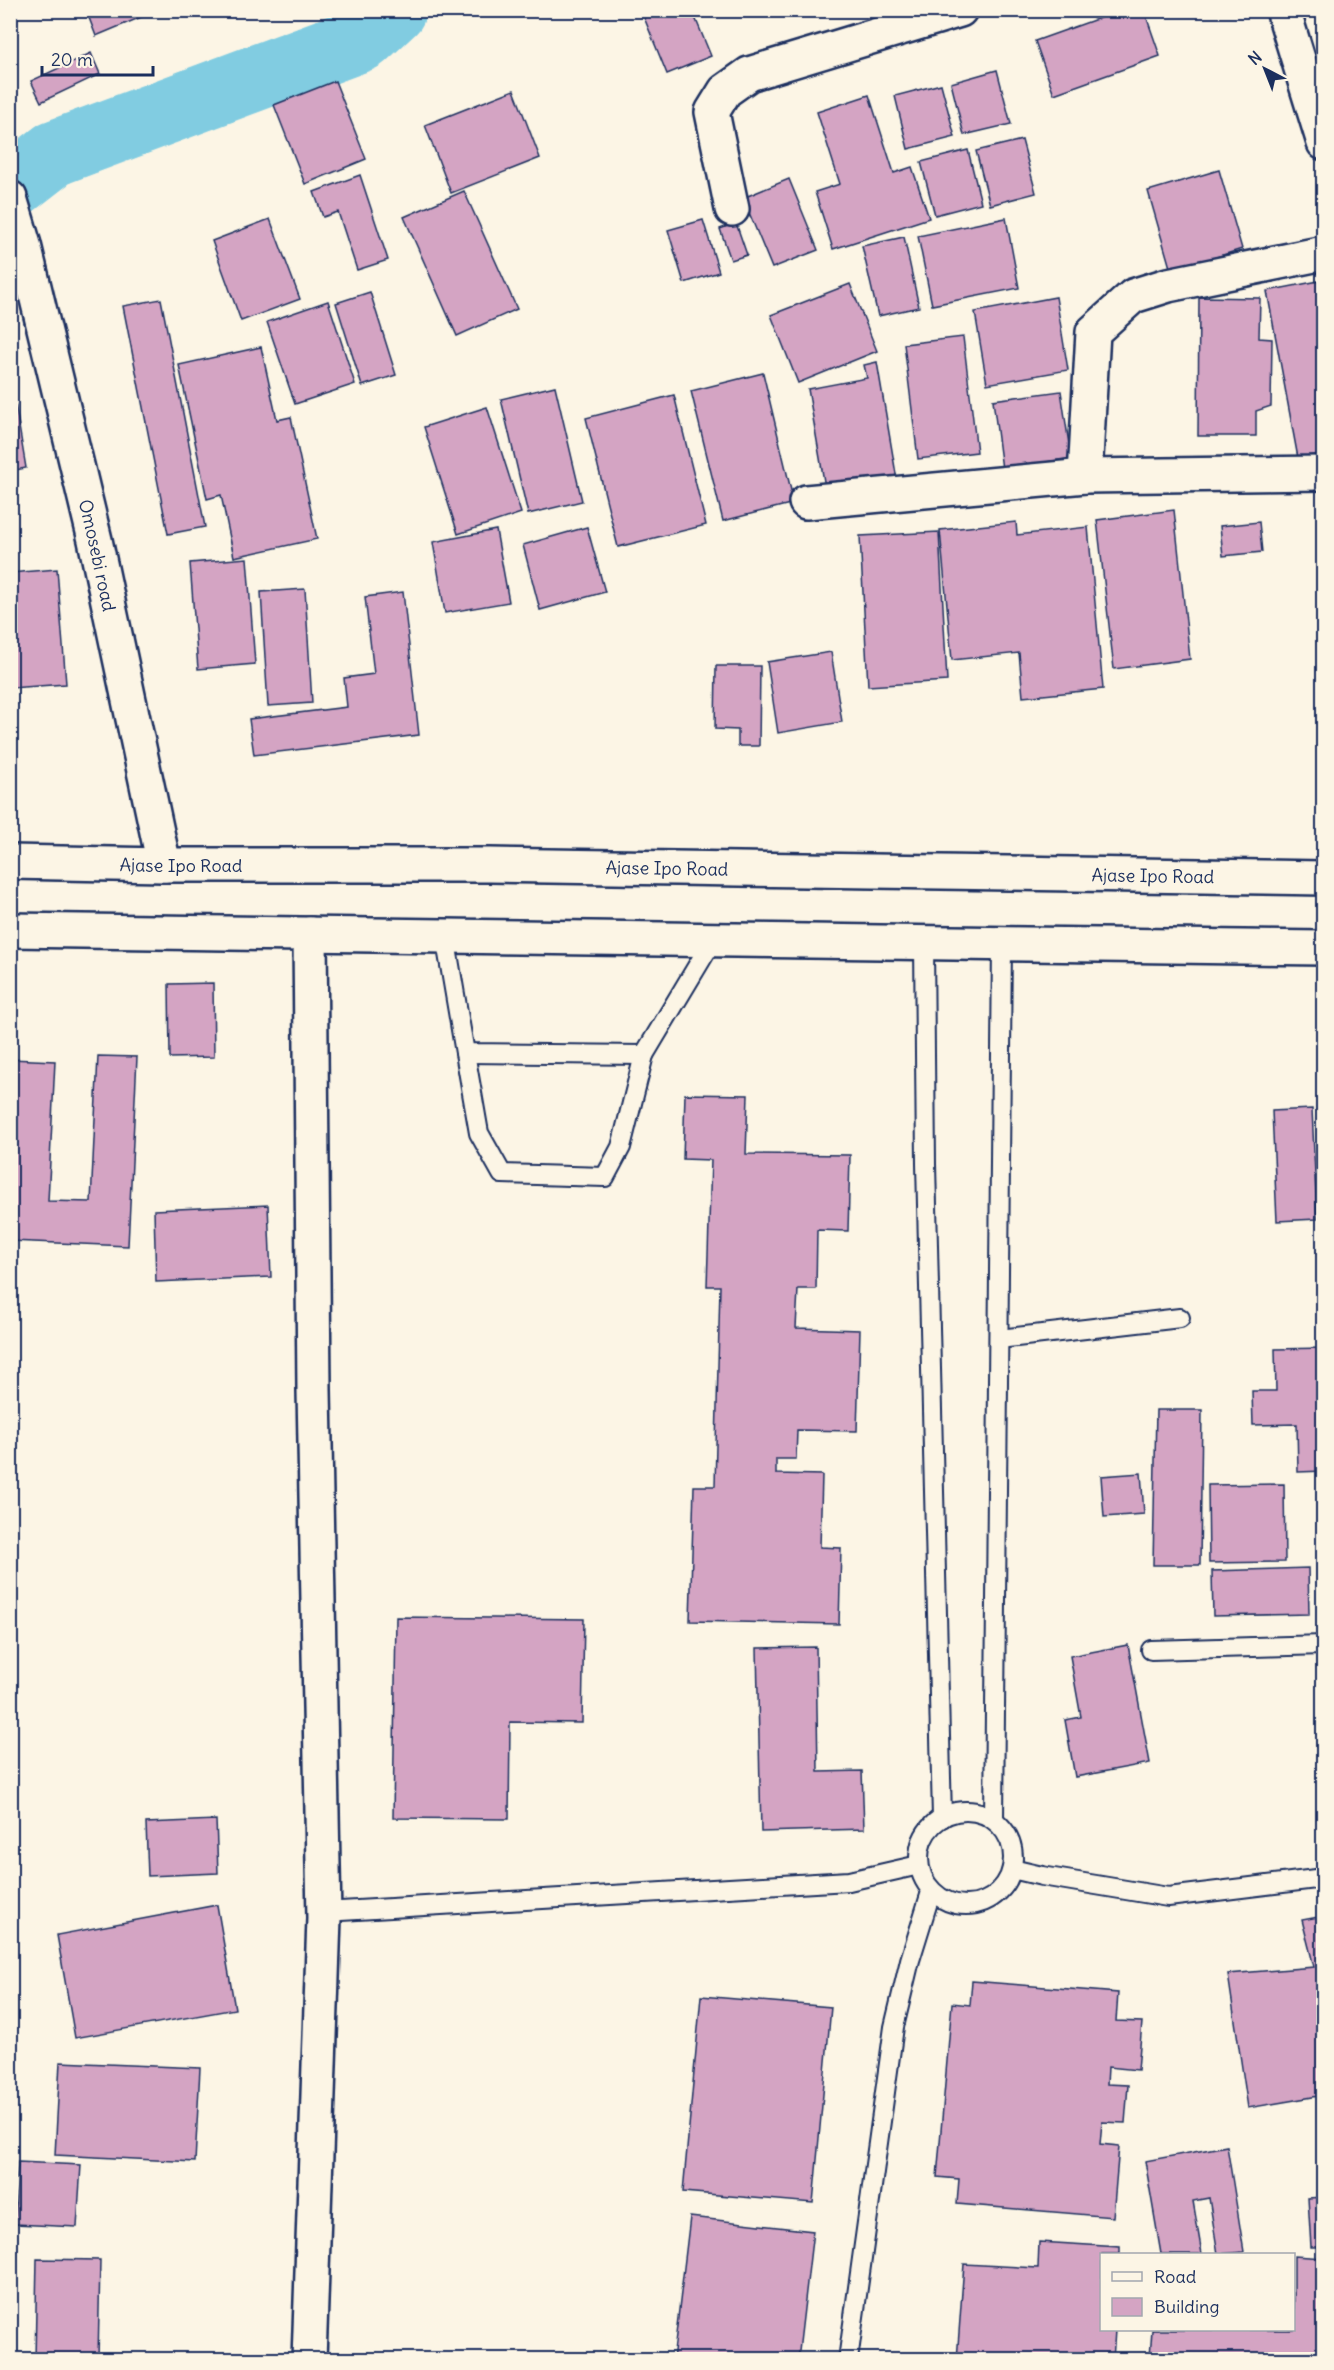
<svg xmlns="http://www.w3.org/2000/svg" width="1334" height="2370" font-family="Delius,sans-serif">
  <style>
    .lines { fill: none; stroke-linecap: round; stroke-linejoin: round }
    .river { stroke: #81cce1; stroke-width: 66 }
    .building { fill: #d4a4c3; stroke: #1b2f5e; stroke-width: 1.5 }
    .lane-casing { stroke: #1b2f5e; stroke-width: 22 }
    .street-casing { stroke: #1b2f5e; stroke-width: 38 }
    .highway-casing { stroke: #1b2f5e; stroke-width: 38 }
    .lane { stroke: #fcf5e5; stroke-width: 18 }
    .street { stroke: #fcf5e5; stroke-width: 33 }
    .highway { stroke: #fcf5e5; stroke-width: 33 }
    .labels { text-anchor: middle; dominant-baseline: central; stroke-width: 4.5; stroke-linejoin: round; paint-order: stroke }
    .street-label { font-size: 18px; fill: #1b2f5e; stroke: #fcf5e5 }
  </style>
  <rect width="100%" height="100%" fill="#fcf5e5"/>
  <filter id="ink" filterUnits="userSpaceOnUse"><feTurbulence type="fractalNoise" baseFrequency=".0167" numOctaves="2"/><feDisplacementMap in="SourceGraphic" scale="12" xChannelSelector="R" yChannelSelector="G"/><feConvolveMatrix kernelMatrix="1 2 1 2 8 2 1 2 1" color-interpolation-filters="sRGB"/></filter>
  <g filter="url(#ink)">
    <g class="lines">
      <!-- river -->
      <path class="river" d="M10,188l45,-35 308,-115 30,-28"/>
    </g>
    <!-- building -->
    <g class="building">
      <path d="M86,10h72l-62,26z"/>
      <path d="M641,10h51l19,46 -44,18z"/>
      <path d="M1122,10h22l16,46 -106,38 -19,-53z"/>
      <path d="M91,53l9,21 -59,28 -10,-21z"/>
      <path d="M997,70l14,54 -47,11 -13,-52z"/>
      <path d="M335,81l31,78 -61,25 -31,-79z"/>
      <path d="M941,84l14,53 -47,12 -13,-53z"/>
      <path d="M514,90l26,68 -89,35 -26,-68z"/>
      <path d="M869,95l25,78 18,-6 17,51 -96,31 -18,-57 25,-8 -23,-72z"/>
      <path d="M1022,140l14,53 -46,12 -14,-54z"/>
      <path d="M968,150l13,53 -46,12 -14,-53z"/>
      <path d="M1219,170l23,79 -71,22 -23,-80z"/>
      <path d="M360,175l28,85 -31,10 -19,-58 -15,5 -9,-25z"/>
      <path d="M789,179l29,71 -46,18 -29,-70z"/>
      <path d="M464,191l53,118 -60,27 -53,-119z"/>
      <path d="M1006,218l13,70 -87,17 -14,-69z"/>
      <path d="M270,219l30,80 -59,22 -29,-80z"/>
      <path d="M703,220l16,52 -35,11 -16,-53z"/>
      <path d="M736,223l11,32 -16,5 -11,-31z"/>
      <path d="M904,237l15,70 -41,9 -16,-70z"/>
      <path d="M1324,280v173l-26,5 -31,-167z"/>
      <path d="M850,284l27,67 -79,32 -27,-68z"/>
      <path d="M370,292l26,83 -34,11 -26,-83z"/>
      <path d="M1056,297l12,73 -81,14 -12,-72z"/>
      <path d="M1199,297l61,1 -1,40 13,1 -1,67 -15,5v25h-58z"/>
      <path d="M161,299l44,228 -37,7 -45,-228z"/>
      <path d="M328,301l27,83 -60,20 -28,-82z"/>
      <path d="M963,337l14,115 -59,7 -14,-115z"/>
      <path d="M261,347l16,73 14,-3 26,122 -83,18 -13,-62 -14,4 -28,-134z"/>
      <path d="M877,362l20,118 -71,13 -18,-104 59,-11 -3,-13z"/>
      <path d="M10,373l16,95 -16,3z"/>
      <path d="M763,373l31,130 -71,18 -32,-130z"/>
      <path d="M555,386l27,115 -54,13 -27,-115z"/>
      <path d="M1061,391l10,67 -69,11 -9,-69z"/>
      <path d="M674,395l32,130 -88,22 -32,-129z"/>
      <path d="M487,407l34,106 -63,21 -34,-107z"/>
      <path d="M1174,510l16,149 -76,10 -17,-149z"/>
      <path d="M1016,522l1,13 71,-8 15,162 -80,8 -4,-44 -67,7 -12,-130z"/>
      <path d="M1259,522l3,30 -39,4 -3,-30z"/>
      <path d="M587,527l18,65 -65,18 -17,-65z"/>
      <path d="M496,530l13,72 -64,11 -12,-71z"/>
      <path d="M939,532l8,149 -79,5 -8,-150z"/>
      <path d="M247,558l8,106 -57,5 -8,-106z"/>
      <path d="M57,569l9,115 -56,4v-115z"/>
      <path d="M305,589l7,114 -44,3 -7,-114z"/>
      <path d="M403,592l16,143 -165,20 -5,-36 98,-12 -3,-29 30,-4 -9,-77z"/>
      <path d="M831,652l11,70 -64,11 -11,-71z"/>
      <path d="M716,666h44l-1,80h-21v-16l-23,-1z"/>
      <path d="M213,983l1,74 -44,1 -1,-74z"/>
      <path d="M98,1056l39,1 -9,189 -118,-5v-182l45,2 -7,140 43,1z"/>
      <path d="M685,1094l63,1 -2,59 104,1 -2,76 -31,-1 -1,59h-18l-2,39 64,2 -3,101 -60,-1 -1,29h-20v15l46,1 -2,72 21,1 -2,76 -149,-3 4,-135h21l5,-200h-13l4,-126 -28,-1z"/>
      <path d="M1312,1109l5,110 -40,2 -5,-110z"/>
      <path d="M268,1205l3,72 -115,5 -2,-72z"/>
      <path d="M1324,1348v123l-26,1 -1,-48 -44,1 -1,-34h24l-1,-42z"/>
      <path d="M1156,1410h46l-2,155h-47z"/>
      <path d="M1141,1473l3,41 -40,3 -3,-41z"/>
      <path d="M1284,1484l1,78 -76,1 -1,-78z"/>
      <path d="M1308,1568l1,46 -96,2 -1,-45z"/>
      <path d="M396,1617l188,2 -2,104 -72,-1 -1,97 -116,-1z"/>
      <path d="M1128,1645l22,118 -75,14 -10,-57 16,-3 -11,-61z"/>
      <path d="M816,1647l2,125 44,-1 2,58 -103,3 -4,-184z"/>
      <path d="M216,1820l2,53 -70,3 -2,-53z"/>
      <path d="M217,1905l18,104 -160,29 -18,-103z"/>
      <path d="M1324,1916v179l-76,13 -20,-134 86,-7 -12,-47z"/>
      <path d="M972,1981l146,12 -2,28 26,1 -4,48 -30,-3 -1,17 21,1 -3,38 -23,-1 -2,22 19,2 -6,71 -156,-13 2,-25 -22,-2 15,-174 18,2z"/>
      <path d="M701,1996l130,11 -18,196 -130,-11z"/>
      <path d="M60,2062l140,6 -5,94 -140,-7z"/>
      <path d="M1227,2146l17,106 -26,2 -9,-56 -16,3 9,53h-41l-16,-93z"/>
      <path d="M18,2162l63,3 -4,62 -62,-3z"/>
      <path d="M1324,2197v50h-13l-3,-49z"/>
      <path d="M690,2217l123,14 -15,129h-125z"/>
      <path d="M1039,2242l81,5v7h-18v76h13l-2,30h-156l7,-96 74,4z"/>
      <path d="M1294,2256l30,2 -6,102h-136l-32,-3 2,-27h142z"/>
      <path d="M37,2259l63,1 -2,100h-63z"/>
    </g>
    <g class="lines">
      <defs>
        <g id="lane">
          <path d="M445,936l20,117 179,2 69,-115"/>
          <path d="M924,943l2,221 16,654"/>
          <path d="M465,1053l14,80 23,41 103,3 16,-30 23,-92"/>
          <path d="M999,1339l181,-21"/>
          <path d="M1151,1650l173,-5"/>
          <circle cx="966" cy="1858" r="47"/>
          <path d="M994,1820l8,-876"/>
          <path d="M1012,1869l30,7 126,21 156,-19"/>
          <path d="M324,1912l525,-31 70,-16"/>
          <path d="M848,2360l46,-333 16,-67 21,-68"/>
        </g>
        <g id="street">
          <path d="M1283,10l41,133"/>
          <path id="s1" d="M10,198l14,47 71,295 69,325"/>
          <path d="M732,209l-20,-97 13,-21 24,-17 211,-64"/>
          <path d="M1085,476l8,-144 40,-36 35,-11 156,-32"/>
          <path d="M806,502l279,-26 239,-3"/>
          <path d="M309,2360l15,-442 -10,-528 -4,-456"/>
        </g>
        <g id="highway">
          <path id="s2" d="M10,862l154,3h326l834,13"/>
          <path d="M10,930l1314,18"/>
        </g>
      </defs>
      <!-- lane casing -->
      <use href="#lane" class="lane-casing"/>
      <!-- street casing -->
      <use href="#street" class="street-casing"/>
      <!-- highway casing -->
      <use href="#highway" class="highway-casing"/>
      <!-- lane -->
      <use href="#lane" class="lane"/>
      <!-- street -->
      <use href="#street" class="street"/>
      <!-- highway -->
      <use href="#highway" class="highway"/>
    </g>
  </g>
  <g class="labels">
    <!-- street labels -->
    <g class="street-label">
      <text stroke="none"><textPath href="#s1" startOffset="368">Omosebi road</textPath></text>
      <text stroke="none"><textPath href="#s2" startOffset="171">Ajase Ipo Road</textPath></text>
      <text stroke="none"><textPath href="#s2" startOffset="657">Ajase Ipo Road</textPath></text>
      <text stroke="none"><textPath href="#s2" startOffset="1143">Ajase Ipo Road</textPath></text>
    </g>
  </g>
  <!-- margin -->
  <rect width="1334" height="2370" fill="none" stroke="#fcf5e5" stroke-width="36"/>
  <rect x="18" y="18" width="1298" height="2334" fill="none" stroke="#1b2f5e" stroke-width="2" filter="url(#ink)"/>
  <!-- legend -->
  <rect x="1100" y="2253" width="195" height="78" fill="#fcf5e5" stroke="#a2a6af" stroke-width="1.5"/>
  <rect x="1112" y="2272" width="30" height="9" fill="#fcf5e5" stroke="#a2a6af" stroke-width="1.5"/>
  <text x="1154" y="2283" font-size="18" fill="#1b2f5e">Road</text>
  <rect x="1112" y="2298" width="30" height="18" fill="#d4a4c3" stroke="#a2a6af" stroke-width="1.5"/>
  <text x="1154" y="2313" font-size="18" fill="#1b2f5e">Building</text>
  <!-- north arrow -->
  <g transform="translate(1265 69) rotate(318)" stroke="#fcf5e5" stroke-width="4.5" paint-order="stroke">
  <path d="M0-4.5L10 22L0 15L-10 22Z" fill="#1b2f5e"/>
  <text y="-9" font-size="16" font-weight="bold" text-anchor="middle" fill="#1b2f5e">N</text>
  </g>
  <!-- scale -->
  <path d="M42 66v9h111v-9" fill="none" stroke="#1b2f5e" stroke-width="3"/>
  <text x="51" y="66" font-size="18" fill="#1b2f5e" stroke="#fcf5e5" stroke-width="4.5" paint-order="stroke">20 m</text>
</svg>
